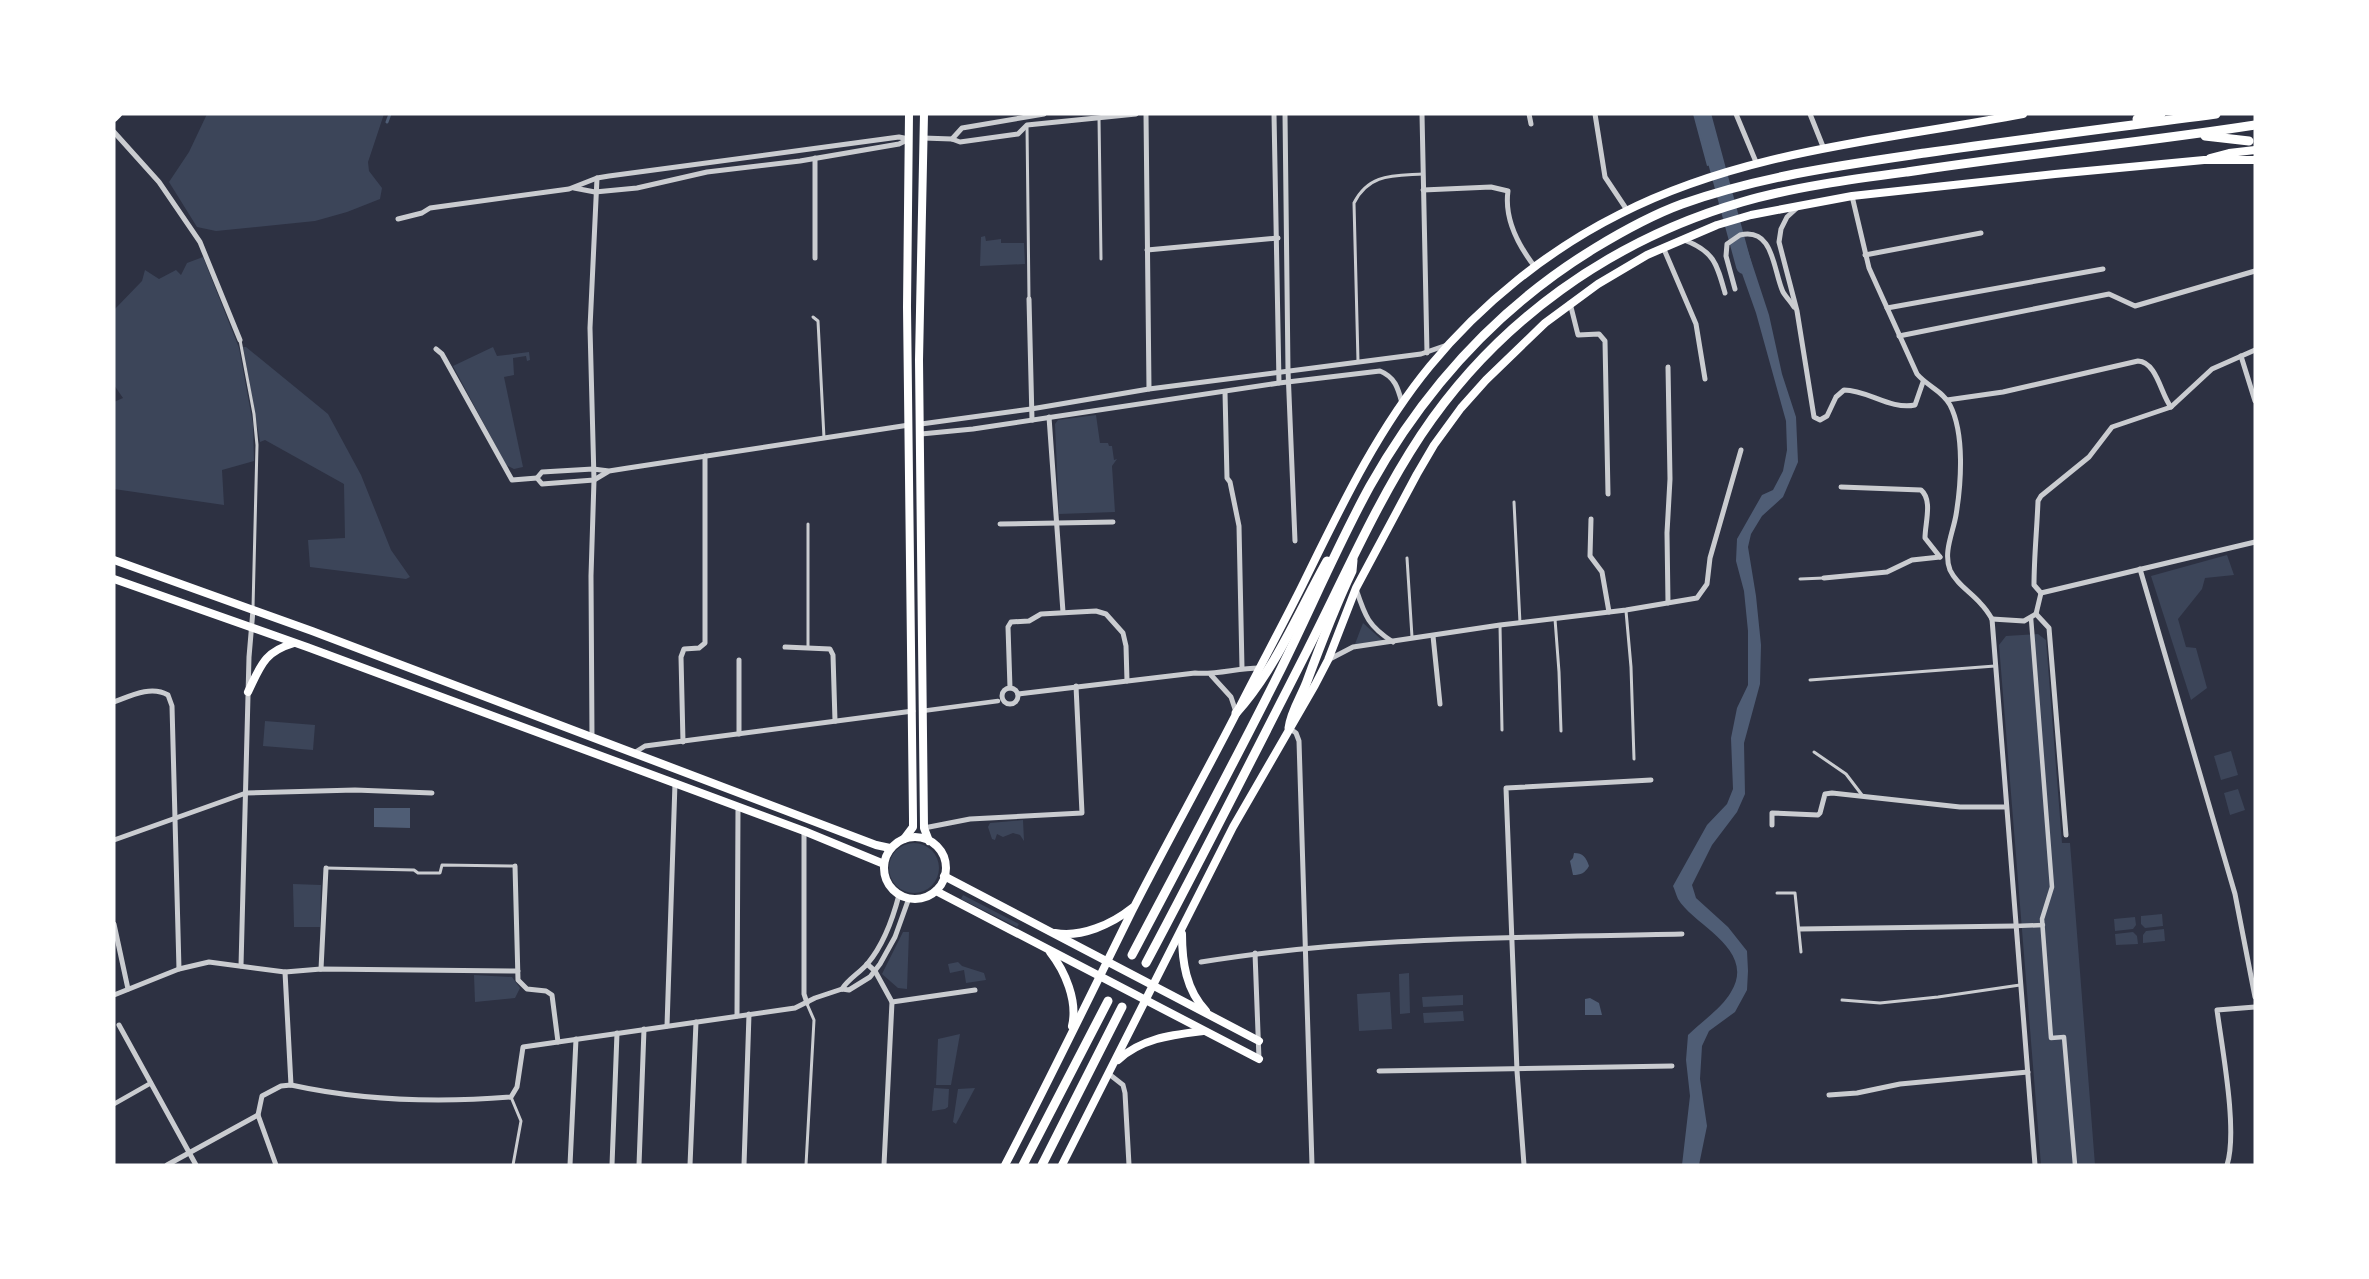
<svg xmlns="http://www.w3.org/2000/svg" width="2369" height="1279" font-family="Raleway,sans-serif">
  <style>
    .green { fill: #3c4559 }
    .water { fill: #4f5d75 }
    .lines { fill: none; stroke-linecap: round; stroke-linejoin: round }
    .stream { stroke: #4f5d75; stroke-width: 3 }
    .river { stroke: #4f5d75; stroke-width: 16 }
    .service { stroke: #caccd0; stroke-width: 3 }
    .pedestrian { stroke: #caccd0; stroke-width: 4.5 }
    .minor { stroke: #caccd0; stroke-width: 5 }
    .secondary { stroke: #fff; stroke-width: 8 }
    .trunk { stroke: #fff; stroke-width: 9 }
  </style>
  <rect width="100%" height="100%" fill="#2d3142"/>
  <!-- green -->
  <g class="green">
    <path d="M207,114h177l-16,48 1,9 13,17 -2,11 -33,13 -32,9 -99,10 -19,-4 -28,-45 20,-30z"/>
    <path d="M985,236l1,5 15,-2v4h23l1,21 -45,2 1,-29z"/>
    <path d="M203,257l36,91 14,76 1,37 -32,9 2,35 -110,-16v-87l9,-4 -9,-13v-75l28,-29 3,-11 14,9 17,-9 5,5 6,-12z"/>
    <path d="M243,347h3l82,67 33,61 30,75 19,27 -4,2 -96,-12 -2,-27 37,-2 -1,-54 -79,-44 -5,2z"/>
    <path d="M493,347l4,9 32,-4 1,8 -3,1 -1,-5 -13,2 1,17 -10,2 19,90 -9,2 -8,-4 -53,-99z"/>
    <path d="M1096,415l4,28h8l1,3h3l2,14 3,-1 -5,7 3,46 -56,2 -4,-90 3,-4z"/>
    <path d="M2227,555l7,20 -29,3 -3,11 -24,30 8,28 10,1 11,40 -16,12 -40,-124z"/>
    <path d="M1363,623l20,18 -28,3z"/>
    <path d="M2038,634l8,6 16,203h8l25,322h-54l-42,-520 7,-9z"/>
    <path d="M265,721l50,4 -2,25 -50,-4z"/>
    <path d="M2231,751l7,24 -17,5 -7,-24z"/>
    <path d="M2238,789l7,21 -15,5 -6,-22z"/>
    <path d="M1023,820l1,21 -4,-6 -7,-2 -10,4 -6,-3 -2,6 -3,-1 -4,-12 2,-4z"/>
    <circle cx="914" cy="868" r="25"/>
    <path d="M293,884l28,1 -1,42h-26z"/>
    <path d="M963,895l56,29 -2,3 -56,-28z"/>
    <path d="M2162,914l1,12 -18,2 -4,-4v-8z"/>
    <path d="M2135,917l1,8 -3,4 -18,2 -1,-12z"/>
    <path d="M2164,929l1,12 -22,2v-8l3,-4z"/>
    <path d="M903,932h6l-2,57 -9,-1 -16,-14z"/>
    <path d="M2133,932l4,4 1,8 -22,1 -1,-11z"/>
    <path d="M958,962l4,4 22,7 2,7 -20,3 -2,-13 -14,3 -2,-9z"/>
    <path d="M1409,973l1,40 -10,1 -1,-40z"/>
    <path d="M474,975l38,2 8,11 -5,10 -40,4z"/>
    <path d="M1390,992l2,37 -33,2 -2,-37z"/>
    <path d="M1463,995v10l-40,2 -1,-10z"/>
    <path d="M1463,1011l1,10 -40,2 -1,-10z"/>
    <path d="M960,1034l-9,51h-15l2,-46z"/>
    <path d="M934,1088l15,1 -1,18 -3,2 -13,2z"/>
    <path d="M975,1088l-19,36 -3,-2 5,-33z"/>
  </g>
  <!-- water -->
  <g class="water">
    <path d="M1693,114h14l4,19 9,15v15l-13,3z"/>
    <path d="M1746,245l23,70 13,59 14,43 2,45 -15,35 -21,19 -11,18 -3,13 8,49 5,49 -1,39 -16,59 1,51 -8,18 -25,33 -20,40 4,13 32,29 19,24 1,20 -1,19 -12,22 -26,19 -7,15 -2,33 7,47 -8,39h-17l8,-69 -4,-36 2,-25c13,-13 34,-27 43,-43 26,-43 -37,-66 -53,-93 -2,-4 -3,-9 -5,-13l34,-61 20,-21 6,-15 -2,-51 6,-30 11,-23v-54l-4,-40 -8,-30 1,-22 25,-44 11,-5 10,-19 4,-21 -1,-29 -30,-108 -23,-65z"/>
    <path d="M374,808h36v20l-36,-1z"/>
    <path d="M1574,853c9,0 12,4 15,13 -4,7 -8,9 -16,9l-3,-14 3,-3z"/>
    <path d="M1590,998l9,5 3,12h-17v-16z"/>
  </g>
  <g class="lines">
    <!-- stream -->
    <path class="stream" d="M387,122l3,-8"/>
    <!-- river -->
    <path class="river" d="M1703,114l41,152"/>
    <!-- service -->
    <g class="service">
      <path d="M1099,118l2,141"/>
      <path d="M1027,126l2,173"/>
      <path d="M813,317l5,4 6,117"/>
      <path d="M240,340l14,74 3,31 -4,163"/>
      <path d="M1358,361l-4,-158c15,-30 40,-27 69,-29"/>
      <path d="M1514,502l6,121"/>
      <path d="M808,524v123"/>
      <path d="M1407,558l5,79"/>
      <path d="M1800,579l24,-1"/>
      <path d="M1626,611l5,56 3,92"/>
      <path d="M1555,619l4,53 2,59"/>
      <path d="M1500,625l2,105"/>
      <path d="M1810,680l185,-14"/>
      <path d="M1814,752l32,22 16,21"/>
      <path d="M326,868l88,2 4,3h22l2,-8 73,1"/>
      <path d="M1777,893h18l6,59"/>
      <path d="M1842,1000l38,3 58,-6 82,-12"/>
      <path d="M511,1097l10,24 -8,44"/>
      <path d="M806,1165l8,-145 -7,-16"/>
    </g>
    <!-- pedestrian -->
    <g class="pedestrian">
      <path d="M2031,618l21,269 -10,32 9,119 13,-1 11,128"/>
      <path d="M922,711l76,-10"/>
      <path d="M2015,926l28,-1"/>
      <path d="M114,1104l37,-21"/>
    </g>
    <!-- minor -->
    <g class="minor">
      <path d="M1146,114l3,275"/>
      <path d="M1274,114l5,269"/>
      <path d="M1285,114l3,256 7,171"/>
      <path d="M1422,114l5,239"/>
      <path d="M1529,114l2,10"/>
      <path d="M1595,114l10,63 22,33"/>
      <path d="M1736,114l20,48"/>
      <path d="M1810,114l14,35"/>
      <path d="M114,132l45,50 41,60 40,98"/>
      <path d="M923,138l29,1 8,3 58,-8 9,-9 109,-11"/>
      <path d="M952,139l10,-11 82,-14"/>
      <path d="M574,188l21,4 42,-4 70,-16 93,-11 99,-17 8,-4"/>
      <path d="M1423,190l68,-3 17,4c-4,28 10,54 27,76"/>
      <path d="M1852,196l17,72 48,106c10,12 26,17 33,31 15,29 11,80 6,110 -3,18 -13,37 -6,55 7,15 21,22 31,34 4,4 8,10 11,15"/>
      <path d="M1798,207l-11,10 -6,12 -2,13 18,69 17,106 6,3 7,-4 9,-19 8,-7c24,0 46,20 71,15l8,-23"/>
      <path d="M398,219l24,-6 8,-5 139,-19 28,-11 12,-2 290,-39 10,2"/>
      <path d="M1684,240c30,11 33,24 41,53"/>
      <path d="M1663,247l33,77 9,55"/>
      <path d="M1147,250l131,-12"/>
      <path d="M1865,255l116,-22"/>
      <path d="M815,258v-100"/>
      <path d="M1735,289l-9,-33 1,-12 13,-9c34,-8 33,35 43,57 3,5 8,10 11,15"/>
      <path d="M1029,299l3,121"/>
      <path d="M1570,303l8,32 21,-1 6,7 3,153"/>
      <path d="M1887,308l216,-39"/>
      <path d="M1899,336l210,-42 26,12 120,-35"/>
      <path d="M436,349l6,5 70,126 25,-2"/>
      <path d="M2241,356l14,45"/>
      <path d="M1668,367l2,112 -3,54 1,70"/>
      <path d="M1225,392l2,86 3,4 9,44 3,142"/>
      <path d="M1947,400l56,-8 135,-31c19,1 23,34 33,46"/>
      <path d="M1049,417l14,195"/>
      <path d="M921,424l110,-15 118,-20 272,-35 26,-9"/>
      <path d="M921,434l52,-5 306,-46 101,-12c15,6 18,17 22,32"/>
      <path d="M609,471l-16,-2 -51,3 -5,6 5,6 52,-4 15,-9 19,-3 281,-43"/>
      <path d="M1841,487l80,3c12,10 4,33 4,48l15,19"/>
      <path d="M1591,519l-1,37 12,16 7,40"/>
      <path d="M1000,524l113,-2"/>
      <path d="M2140,569l95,325 20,103"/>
      <path d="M1824,578l63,-6 25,-12 28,-3"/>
      <path d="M1356,589c9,27 12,37 37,53"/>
      <path d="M2041,593l-7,-8c0,-28 3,-56 4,-84l3,-5 48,-39 23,-30 59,-20 41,-38 43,-19"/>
      <path d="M2041,593l214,-51"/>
      <path d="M2036,614l13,14 17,207"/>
      <path d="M2036,614l5,-21"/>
      <path d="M1992,619l43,546"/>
      <path d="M1992,619l32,2 12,-7"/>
      <path d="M1433,636l7,68"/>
      <path d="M785,647l45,2 3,6 2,66"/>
      <path d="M739,660v74"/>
      <path d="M1328,660l25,-13 147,-22 126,-15 71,-12 10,-14 3,-26 31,-108"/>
      <path d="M1211,675l20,22 5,15"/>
      <circle cx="1010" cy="696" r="8"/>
      <path d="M1010,688l-2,-61 3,-5 18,-1 12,-7 55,-3 10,3 17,19 3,13 1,35"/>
      <path d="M1018,694l177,-21c22,2 42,-5 64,-5"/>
      <path d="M114,702c16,-6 37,-17 54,-7l4,11 7,263"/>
      <path d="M1289,728l7,5 3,8 13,424"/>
      <path d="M592,738l-1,-162 3,-96 -4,-152 7,-150"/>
      <path d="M683,742l-2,-85 3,-8 15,-1 6,-5v-187"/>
      <path d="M634,753l11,-7 268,-35"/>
      <path d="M1772,825v-12l46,2 2,-2 5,-19 7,-1 128,14h46"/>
      <path d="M924,828l46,-9 112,-6 -6,-127"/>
      <path d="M804,831v163l3,9"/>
      <path d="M114,840l132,-47 109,-3 77,3"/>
      <path d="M515,866l3,114 9,9 19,2 6,4 6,47"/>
      <path d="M114,924l14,65"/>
      <path d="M1800,929l215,-3"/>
      <path d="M1255,953l4,106"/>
      <path d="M1201,962c159,-26 320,-24 481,-28"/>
      <path d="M867,964l8,7 17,31 -8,163"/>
      <path d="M241,966l8,-309 4,-47"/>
      <path d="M321,969l5,-101"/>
      <path d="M285,972l6,113"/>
      <path d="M842,989c6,-10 19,-17 26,-26 16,-19 25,-45 31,-68"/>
      <path d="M114,995l65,-26 30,-7 76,10 36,-3 197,2"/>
      <path d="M892,1002l83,-12"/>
      <path d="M737,1016l1,-209"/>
      <path d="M119,1025l77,140"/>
      <path d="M667,1026l8,-243"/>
      <path d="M1379,1071l293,-5"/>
      <path d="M1109,1074l14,11 2,8 4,72"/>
      <path d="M1829,1095l28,-2 43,-9 128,-12"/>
      <path d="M258,1115l18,50"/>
      <path d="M167,1165l91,-50 4,-19 19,-10 10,-1c73,16 146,18 220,12l6,-10 6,-40 272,-39 20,-10 27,-9 7,1 21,-13 10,-13 15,-27 14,-39"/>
      <path d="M570,1165l6,-126"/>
      <path d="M612,1165l5,-132"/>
      <path d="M639,1165l5,-136"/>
      <path d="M690,1165l6,-143"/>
      <path d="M744,1165l5,-151"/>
      <path d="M1524,1165l-7,-94 -11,-283 145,-8"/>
      <path d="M2227,1165c11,-34 -5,-117 -10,-155l38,-3"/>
    </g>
    <!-- secondary -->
    <g class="secondary">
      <path d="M924,114l-5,246 5,468 5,13"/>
      <path d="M114,118l4,-4"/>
      <path d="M2210,158l19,-5 26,-3"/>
      <path d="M114,560l198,71 564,214 14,3"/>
      <path d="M114,579l193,68 497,184 80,33"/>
      <path d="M248,692c13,-27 16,-40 46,-49"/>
      <circle cx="915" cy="868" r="31"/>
      <path d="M904,839l9,-12v-8l-6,-512 2,-193"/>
      <path d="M944,876l315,165"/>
      <path d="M936,891l323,168"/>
      <path d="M1055,933c26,5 57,-9 77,-25"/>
      <path d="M1182,934c0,28 4,56 24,77"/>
      <path d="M1050,952c15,19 28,49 22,74"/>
      <path d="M1118,1060c24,-22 54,-25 85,-29"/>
      <path d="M1005,1165c44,-84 85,-169 127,-254 33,-65 69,-129 103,-195 21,-42 44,-84 65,-126 38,-77 75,-157 130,-224 51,-62 118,-116 190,-152 125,-64 267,-74 403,-100"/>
      <path d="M1062,1165l171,-338 82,-142 13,-25 28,-72 61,-114 17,-29 27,-37 25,-28 59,-57 53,-39 49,-29 70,-30 34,-10 101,-19 203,-22 149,-14h51"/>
    </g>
    <!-- trunk -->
    <g class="trunk">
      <path d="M2137,119l24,-5"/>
      <path d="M2205,136l44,5"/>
      <path d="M1236,713c39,-43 63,-102 91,-152"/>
      <path d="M1289,728c2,-16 11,-29 17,-44 14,-38 28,-75 46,-113l1,-11"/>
      <path d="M1132,955c49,-93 99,-186 146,-280 31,-62 59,-129 92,-189 55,-98 130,-180 225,-238 28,-17 57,-33 87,-44 79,-28 161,-39 243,-51 97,-14 194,-26 291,-39"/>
      <path d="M1146,963c55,-103 108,-208 161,-312 37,-73 69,-148 114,-216 76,-114 190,-195 321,-233 51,-15 112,-23 165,-30 116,-18 232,-29 348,-47"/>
      <path d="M1023,1165l85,-164"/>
      <path d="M1042,1165l80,-158"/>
    </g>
  </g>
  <!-- border -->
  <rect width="2369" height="1279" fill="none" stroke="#ffffff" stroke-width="231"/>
</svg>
